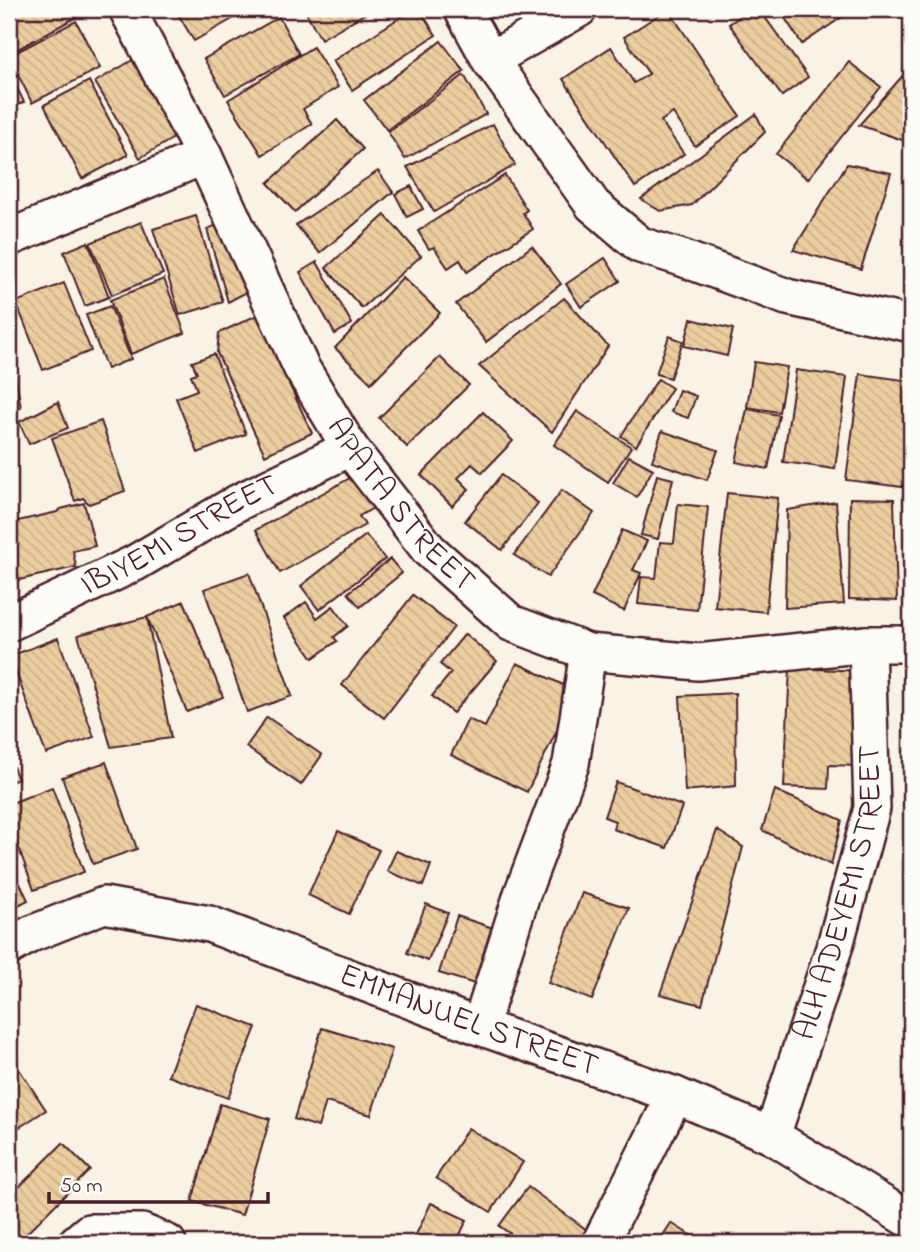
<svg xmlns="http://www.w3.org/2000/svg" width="920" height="1252" font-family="'Indie Flower',sans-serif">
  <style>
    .building { fill: url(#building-back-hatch); stroke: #4a1f2b; stroke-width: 2 }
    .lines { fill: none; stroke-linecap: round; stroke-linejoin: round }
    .street-casing { stroke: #4a1f2b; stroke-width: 40 }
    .street { stroke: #fdfcf7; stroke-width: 35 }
    .labels { text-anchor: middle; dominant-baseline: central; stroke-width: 5; stroke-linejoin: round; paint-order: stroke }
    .street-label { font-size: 32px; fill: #4a1f2b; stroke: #fdfcf7 }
  </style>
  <defs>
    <pattern id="building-back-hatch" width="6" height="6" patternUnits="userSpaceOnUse" patternTransform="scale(1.75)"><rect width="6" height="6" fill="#ebce9f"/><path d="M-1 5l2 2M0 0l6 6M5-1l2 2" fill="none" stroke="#cbb089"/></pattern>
  </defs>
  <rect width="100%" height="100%" fill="#f9f3e5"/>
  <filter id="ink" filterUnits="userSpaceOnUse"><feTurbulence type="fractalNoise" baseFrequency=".0143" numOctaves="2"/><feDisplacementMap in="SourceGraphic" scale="14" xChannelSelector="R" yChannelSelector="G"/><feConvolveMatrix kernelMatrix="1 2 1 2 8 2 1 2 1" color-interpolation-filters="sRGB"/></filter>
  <g filter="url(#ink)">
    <!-- building -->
    <g class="building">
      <path d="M9,9h68l3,6 -71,39z"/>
      <path d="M175,9h75l-56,32z"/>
      <path d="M304,9h69l-52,30z"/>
      <path d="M413,9h6l17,26 -84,55 -19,-29z"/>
      <path d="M668,9l72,107 -45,30 -22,-33 -12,8 23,33 -49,33 -72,-108 48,-32 23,36 15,-9 -25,-37z"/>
      <path d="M751,9h8l49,68 -26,19 -53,-72z"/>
      <path d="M779,9h75l-52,35z"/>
      <path d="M279,17l20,37 -74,41 -21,-36z"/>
      <path d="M76,21l24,47 -68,35 -23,-47z"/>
      <path d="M441,41l23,30 -77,59 -23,-30z"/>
      <path d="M313,47l25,40 -35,22 9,15 -50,31 -34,-55z"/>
      <path d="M143,54l44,76 -47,28 -45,-76z"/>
      <path d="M849,62l32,25 -73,92 -32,-25z"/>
      <path d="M911,66v77l-52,-18 33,-37z"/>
      <path d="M9,72l15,30 -15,8z"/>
      <path d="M464,75l22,39 -81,45 -17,-27z"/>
      <path d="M89,81l39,74 -46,24 -38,-74z"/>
      <path d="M756,114l9,18 -73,73 -32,6 -19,-12z"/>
      <path d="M337,120l26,29 -68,63 -27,-29z"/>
      <path d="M493,124l22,41 -81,47 -27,-45z"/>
      <path d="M847,164l44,9 -30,96 -68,-19z"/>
      <path d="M378,171l15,21 -73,61 -24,-28z"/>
      <path d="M505,175l22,35 -4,3 10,16 -66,43 -7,-12 -12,8 -14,-21 -5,2 -11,-18z"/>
      <path d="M411,186l12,23 -16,8 -12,-23z"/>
      <path d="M385,215l36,41 -59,52 -36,-40z"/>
      <path d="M196,216l27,86 -43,13 -27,-86z"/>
      <path d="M141,222l22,52 -51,21 -22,-52z"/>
      <path d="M225,222l29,66 -26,14 -21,-73z"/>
      <path d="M88,242l21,55 -24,9 -21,-54z"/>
      <path d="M532,246l29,38 -75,58 -30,-38z"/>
      <path d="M605,258l15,23 -39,26 -15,-23z"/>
      <path d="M317,262l35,62 -17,10 -35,-62z"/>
      <path d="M403,277l37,36 -69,70 -36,-35z"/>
      <path d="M164,279l21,54 -54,21 -21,-54z"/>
      <path d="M64,283l27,68 -48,19 -27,-68z"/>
      <path d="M564,298l44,48 -56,86 -73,-66z"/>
      <path d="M110,306l21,53 -24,10 -21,-54z"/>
      <path d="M257,315l55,118 -47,22 -48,-102 2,-20z"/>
      <path d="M691,319l42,10 -6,27 -43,-10z"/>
      <path d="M669,336l14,5 -13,37 -14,-4z"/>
      <path d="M9,339l12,69 -12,2z"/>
      <path d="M214,354l32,80 -48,19 -22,-55 21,-8 -6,-15 6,-2 -5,-11z"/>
      <path d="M440,357l29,28 -62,62 -28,-29z"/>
      <path d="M754,362l33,5 -8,45 -32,-5z"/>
      <path d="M796,370l51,7 -12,92 -52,-7z"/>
      <path d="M860,374l51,7v107l-65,-8z"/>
      <path d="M658,379l14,9 -36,58 -15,-10z"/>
      <path d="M679,390l17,6 -8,22 -17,-6z"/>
      <path d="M58,402l10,26 -39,16 -10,-22z"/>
      <path d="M747,409l32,6 -11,54 -32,-7z"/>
      <path d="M577,411l54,36 -23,35 -54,-37z"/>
      <path d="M483,412l30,29 -31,32 -10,-9 -14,14 11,11 -17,17 -31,-31z"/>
      <path d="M101,421l24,70 -36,13 -6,-6 -8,3 -23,-63z"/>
      <path d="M662,431l56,19 -11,30 -55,-19z"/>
      <path d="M629,456l24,13 -16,28 -24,-14z"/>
      <path d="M359,473l18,33 -18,10 6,9 -85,48 -24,-43z"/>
      <path d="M501,475l37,28 -36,47 -37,-29z"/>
      <path d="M657,475l16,4 -15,60 -17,-4z"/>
      <path d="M562,490l32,23 -46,64 -34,-22z"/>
      <path d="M727,493l51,5 -12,114 -51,-5z"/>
      <path d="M911,497v101l-7,-1 6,-99z"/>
      <path d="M850,498l44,1 3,102 -48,-2z"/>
      <path d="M836,502l8,102 -59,4 2,-98z"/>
      <path d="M84,503l11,43 -22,5 3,16 -57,13 -10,-42v-15l48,-11 4,-3z"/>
      <path d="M678,504l30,3 -11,103 -59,-6 3,-27 15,1 4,-36 14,1z"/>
      <path d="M622,530l25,11 -14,29 8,3 -17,38 -32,-15z"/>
      <path d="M366,535l19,24 -66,51 -18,-24z"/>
      <path d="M390,559l12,14 -42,34 -12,-14z"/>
      <path d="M249,573l43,123 -45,16 -43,-123z"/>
      <path d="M413,595l41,32 -70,91 -42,-33z"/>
      <path d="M184,601l39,96 -36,15 -40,-95z"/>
      <path d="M306,602l11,16 16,-12 15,20 -14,11 3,4 -24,17 -29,-40z"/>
      <path d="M147,617l24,121 -60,9 -33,-112z"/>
      <path d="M465,634l32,27 -44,52 -21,-17 19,-23 -11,-9z"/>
      <path d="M58,638l36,99 -48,17 -36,-98z"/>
      <path d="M517,663l59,28 -49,101 -76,-37 17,-36 17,8z"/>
      <path d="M790,668l73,3 -4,95 -30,-1 -1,24 -44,-2z"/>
      <path d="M735,693l1,93 -51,5 -5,-95z"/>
      <path d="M267,717l55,38 -21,30 -55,-38z"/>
      <path d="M911,744v29l-4,-1z"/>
      <path d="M9,757l9,22 -9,4z"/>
      <path d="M106,762l31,87 -44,15 -31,-87z"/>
      <path d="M616,782l66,24 -15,42 -54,-19 2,-8 -11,-4z"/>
      <path d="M52,787l32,85 -50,18 -25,-69v-17z"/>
      <path d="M775,790l67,30 -11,45 -69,-35z"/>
      <path d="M717,830l26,17 -41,158 -42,-11z"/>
      <path d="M338,831l41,19 -30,64 -41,-19z"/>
      <path d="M396,851l35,14 -8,21 -36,-15z"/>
      <path d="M9,861l19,39 -19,10z"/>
      <path d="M582,893l47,15 -37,92 -44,-17z"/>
      <path d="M426,904l22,9 -20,48 -21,-8z"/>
      <path d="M457,916l48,16 -17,56 -49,-15z"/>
      <path d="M196,1004l60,23 -28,71 -60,-22z"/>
      <path d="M322,1028l70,21 -21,66 -45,-13 -8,25 -24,-8z"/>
      <path d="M17,1066l29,44 -37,24v-62z"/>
      <path d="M220,1104l50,15 -28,96 -50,-14z"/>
      <path d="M468,1128l55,34 -32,50 -55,-34z"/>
      <path d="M63,1143l27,27 -73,73h-8v-46z"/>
      <path d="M528,1187l59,43 -10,13h-53l-25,-17z"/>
      <path d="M431,1203l36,17 -11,23h-44z"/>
      <path d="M671,1223l32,20h-45z"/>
    </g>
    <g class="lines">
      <defs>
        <g id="street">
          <path id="s1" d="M127,9l77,147 97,211 49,81 79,102 82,73 77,29 110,10 169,-18h44"/>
          <path d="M462,9l28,51 103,145 47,40 42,13 105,39 124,27"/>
          <path d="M490,60l89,-51"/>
          <path d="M9,238l195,-82"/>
          <path id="s2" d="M9,623l126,-60 102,-60 113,-55"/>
          <path id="s3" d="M9,947l22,-13 73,-29 105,19 271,103 195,68 97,41 139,85"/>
          <path d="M480,1027l42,-133 49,-130 17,-112"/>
          <path id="s4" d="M772,1136l64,-194 36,-134 -5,-164"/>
          <path d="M76,1243l13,-11h53l26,11"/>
          <path d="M600,1243l75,-148"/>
        </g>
      </defs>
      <!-- street casing -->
      <use href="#street" class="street-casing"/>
      <!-- street -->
      <use href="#street" class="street"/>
    </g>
  </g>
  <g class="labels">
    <!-- street labels -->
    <g class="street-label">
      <text stroke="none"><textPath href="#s1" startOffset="569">APATA STREET</textPath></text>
      <text stroke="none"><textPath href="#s2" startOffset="192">IBIYEMI STREET</textPath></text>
      <text stroke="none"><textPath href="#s4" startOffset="254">ALH ADEYEMI STREET</textPath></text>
      <text stroke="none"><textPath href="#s3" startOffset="488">EMMANUEL STREET</textPath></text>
    </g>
  </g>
  <!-- margin -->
  <rect width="920" height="1252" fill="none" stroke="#fdfcf7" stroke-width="35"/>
  <rect x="18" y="18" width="885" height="1217" fill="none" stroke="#4a1f2b" stroke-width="2.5" filter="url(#ink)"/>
  <!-- scale -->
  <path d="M49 1192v10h219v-10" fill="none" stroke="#4a1f2b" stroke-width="3.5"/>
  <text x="60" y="1192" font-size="21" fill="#4a1f2b" stroke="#fdfcf7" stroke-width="5" paint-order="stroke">50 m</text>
</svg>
